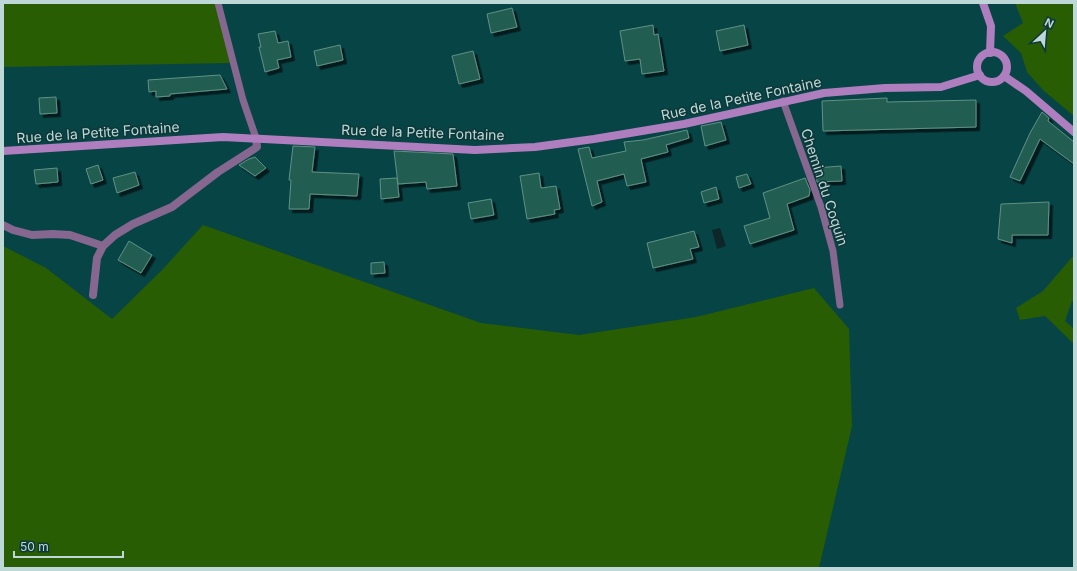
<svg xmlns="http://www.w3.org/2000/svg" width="1077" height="571" font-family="Inter,sans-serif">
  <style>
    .green { fill: #285d03 }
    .water { fill: #0d2728 }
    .building { fill: #245d51; stroke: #609185; filter: url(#shadow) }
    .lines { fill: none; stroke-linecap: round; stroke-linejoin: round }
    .lane { stroke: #856790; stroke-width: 7 }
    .street { stroke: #856790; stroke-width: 8 }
    .secondary { stroke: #ae7ebf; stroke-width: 8 }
    .labels { text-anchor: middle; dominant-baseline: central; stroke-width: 3; stroke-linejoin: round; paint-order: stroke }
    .street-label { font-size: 14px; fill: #bed8d8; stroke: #0e3839 }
  </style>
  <defs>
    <filter id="shadow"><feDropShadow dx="3.5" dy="3.5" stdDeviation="0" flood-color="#0009"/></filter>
  </defs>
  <rect width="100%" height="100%" fill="#074445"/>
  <!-- green -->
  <g class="green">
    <path d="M3,3h213l15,60 -228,4z"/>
    <path d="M1015,3h59v113l-30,-25 -10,-11 -7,-8 -6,-19 -18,-17 20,-13z"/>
    <path d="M203,225l278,98 98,12 117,-18 118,-29 35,41 3,97 -33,142h-816v-322l43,22 66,51 50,-49z"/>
    <path d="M1074,255v46h-2l-7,20 9,8v15l-29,-28 -25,4 -4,-12 27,-17z"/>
  </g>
  <!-- water -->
  <path class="water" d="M720,228l6,18 -9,3 -5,-19z"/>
  <!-- building -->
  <g class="building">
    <path d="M512,8l5,19 -26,6 -4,-19z"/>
    <path d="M653,25l1,10 4,-1 6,37 -22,3 -2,-15 -15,2 -5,-30z"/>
    <path d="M744,25l4,20 -28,6 -4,-20z"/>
    <path d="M275,31l3,12 10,-2 3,16 -14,3 2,8 -14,4 -6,-25h2l-3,-13z"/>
    <path d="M340,45l3,15 -26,6 -3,-15z"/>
    <path d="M473,51l7,28 -21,5 -7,-28z"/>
    <path d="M220,75l7,14 -57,5v2l-14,1v-6l-7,1 -1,-12z"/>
    <path d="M56,97l1,16 -17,1 -1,-16z"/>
    <path d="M887,98v4l89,-2v27l-153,4 -1,-30z"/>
    <path d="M1042,112l7,6 -1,3 26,21v22l-34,-25 -20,42 -10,-4 20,-44z"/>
    <path d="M721,122l5,18 -21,6 -4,-20z"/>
    <path d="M687,130l2,8 -23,7 2,7 -27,7 5,23 -19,4 -3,-12 -27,7 5,21 -10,4 -14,-57 11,-2 3,11 34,-7 -2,-9 19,-2z"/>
    <path d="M293,146l22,1 -3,25 47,2 -2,22 -47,-2 -1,15h-20l2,-29h-2z"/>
    <path d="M394,151l59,3 4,32 -30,3 -1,-7 -28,2z"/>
    <path d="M255,157l11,11 -11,8 -16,-11 10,-6z"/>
    <path d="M98,165l5,15 -12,4 -5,-15z"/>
    <path d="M841,166l1,15 -25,1 -1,-14z"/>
    <path d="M57,168l1,14 -22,2 -2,-14z"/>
    <path d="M135,172l4,13 -22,8 -4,-15z"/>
    <path d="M539,173l2,15 15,-2 4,23 -6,1 1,4 -28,5 -7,-43z"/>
    <path d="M747,174l4,10 -12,4 -3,-11z"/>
    <path d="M397,178l2,19 -18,2 -1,-20z"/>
    <path d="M805,178l5,12 -1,6 -22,8 7,26 -44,14 -6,-18 26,-8 -7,-25z"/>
    <path d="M716,187l3,12 -15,4 -3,-11z"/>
    <path d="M491,199l3,16 -23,4 -3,-16z"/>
    <path d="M1049,202l-1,33h-36v8l-14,-4 3,-35z"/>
    <path d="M694,231l5,16 -9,2 3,10 -40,9 -6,-25z"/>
    <path d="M129,241l23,14 -11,18 -23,-13z"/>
    <path d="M384,262l1,11 -14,1v-11z"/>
  </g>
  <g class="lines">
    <!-- lane -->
    <g class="lane">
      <path d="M218,3l25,97 13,38"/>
      <path d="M783,101l38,106 12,44 7,54"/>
    </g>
    <!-- street -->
    <g class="street">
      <path d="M3,225l10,5 19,5 21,-1 17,1 33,11"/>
      <path d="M93,295l4,-37 6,-12 12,-11 18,-11 39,-17 46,-35 39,-25 -1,-9"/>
    </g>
    <!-- secondary -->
    <g class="secondary">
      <path d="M983,3l8,23 -1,27"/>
      <circle cx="992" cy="67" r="15"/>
      <path d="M1004,76l22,15 48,41"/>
      <path d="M3,151l220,-14 252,13 60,-3 59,-8 90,-15 140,-31 61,-5 56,-1 39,-12"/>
    </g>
  </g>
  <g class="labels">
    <!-- street labels -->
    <g class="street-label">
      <text transform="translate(741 98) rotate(-12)">Rue de la Petite Fontaine</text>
      <text transform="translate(98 132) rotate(-4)">Rue de la Petite Fontaine</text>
      <text transform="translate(423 132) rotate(2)">Rue de la Petite Fontaine</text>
      <text transform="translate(825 187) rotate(72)">Chemin du Coquin</text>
    </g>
  </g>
  <!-- border -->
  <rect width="1077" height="571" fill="none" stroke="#bed8d8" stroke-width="8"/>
  <!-- north arrow -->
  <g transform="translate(1045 32) rotate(26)" stroke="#0e3839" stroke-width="3" paint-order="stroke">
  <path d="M0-3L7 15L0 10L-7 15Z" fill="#bed8d8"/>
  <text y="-6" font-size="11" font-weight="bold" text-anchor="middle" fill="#bed8d8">N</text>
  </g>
  <!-- scale -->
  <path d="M14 551v6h109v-6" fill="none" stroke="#bed8d8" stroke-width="2"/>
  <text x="20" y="551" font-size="12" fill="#bed8d8" stroke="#0e3839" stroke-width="3" paint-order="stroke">50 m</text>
</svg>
